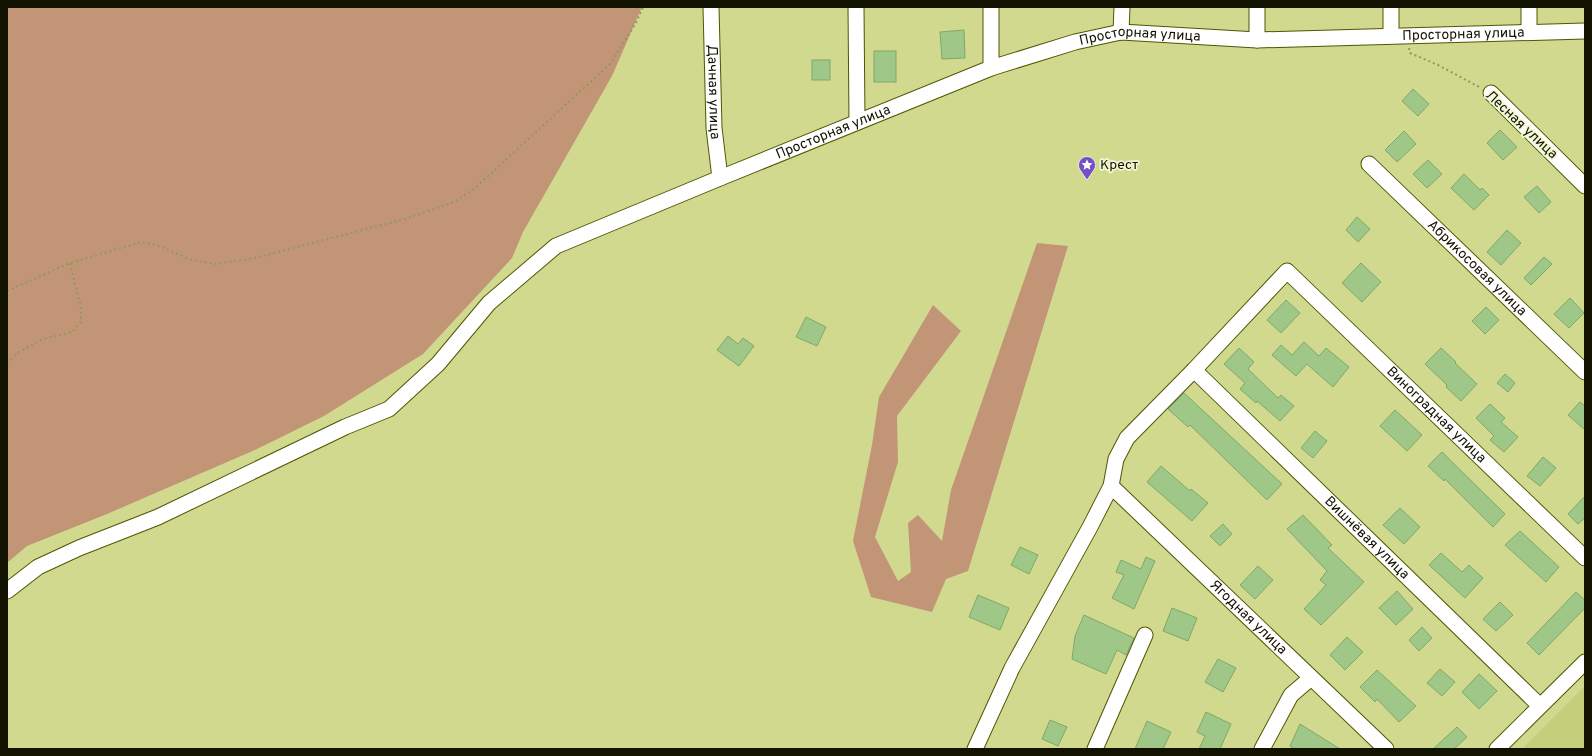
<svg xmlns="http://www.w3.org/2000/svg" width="1592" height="756" font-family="Overpass,sans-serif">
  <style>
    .built { fill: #c5ce7b }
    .green { fill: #c39577 }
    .building { fill: #9fc787; stroke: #81a869 }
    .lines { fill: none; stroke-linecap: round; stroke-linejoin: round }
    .minor-casing { stroke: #505600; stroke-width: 17 }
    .path { stroke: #919860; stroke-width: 2; stroke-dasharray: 2 3; stroke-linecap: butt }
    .minor { stroke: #fff; stroke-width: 15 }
    .labels { text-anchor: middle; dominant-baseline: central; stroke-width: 3.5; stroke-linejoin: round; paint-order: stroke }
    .street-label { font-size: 14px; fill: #111200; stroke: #f1f7d2 }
    .poi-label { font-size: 14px; fill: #111200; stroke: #f1f7d2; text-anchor: start }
  </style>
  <rect width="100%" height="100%" fill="#d0d98e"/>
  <!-- built -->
  <path class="built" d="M1585,686v63h-63z"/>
  <!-- green -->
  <g class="green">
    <path d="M7,7h635l-30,69 -89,156 -11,26 -89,96 -99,62 -67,33 -150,65 -80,32 -20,17z"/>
    <path d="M1037,243l31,3 -100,325 -22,8 -14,33 -61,-15 -18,-56 19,-96 7,-48 54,-92 28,26 -64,85 1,46 -23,75 23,44 13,-9 -3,-49 10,-8 24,26 9,-51z"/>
  </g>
  <!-- building -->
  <g class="building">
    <path d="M964,30l1,28 -23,1 -2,-27z"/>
    <rect x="874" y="51" width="22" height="31"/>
    <rect x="812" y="60" width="18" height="20"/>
    <path d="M1413,89l16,15 -11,12 -16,-15z"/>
    <path d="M1500,130l17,17 -14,13 -16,-17z"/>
    <path d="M1404,131l12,13 -19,18 -12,-12z"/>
    <path d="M1428,160l14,14 -15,14 -14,-14z"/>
    <path d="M1464,174l16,16 2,-2 7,7 -15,15 -23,-22z"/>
    <path d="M1537,186l14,16 -12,11 -15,-16z"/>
    <path d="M1357,217l13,12 -12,13 -12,-12z"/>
    <path d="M1507,230l14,13 -20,22 -14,-13z"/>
    <path d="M1544,257l8,7 -21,21 -7,-7z"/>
    <path d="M1361,263l20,19 -19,20 -20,-19z"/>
    <path d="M1570,298l14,15 -15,15 -15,-14z"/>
    <path d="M1286,300l14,13 -19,20 -14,-13z"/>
    <path d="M1486,307l13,13 -14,14 -13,-13z"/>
    <path d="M806,317l20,10 -9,19 -21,-9z"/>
    <path d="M728,336l10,8 5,-6 11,8 -15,20 -22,-16z"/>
    <path d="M1304,342l15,14 7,-8 23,19 -16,20 -26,-23 -11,12 -24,-21 9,-10 11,10z"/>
    <path d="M1239,348l15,14 -6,7 30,29 3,-3 13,11 -14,15 -23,-20 -1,2 -16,-14 5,-6 -21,-19z"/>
    <path d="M1441,348l15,14 -1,1 22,21 -16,17 -15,-14 1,-2 -22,-21z"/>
    <path d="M1505,374l10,9 -7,9 -11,-9z"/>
    <path d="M1184,393l98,91 -15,16 -77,-75 -2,2 -20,-18z"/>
    <path d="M1580,402l5,4v24l-17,-15z"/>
    <path d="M1490,404l15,14 -4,4 17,15 -14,15 -14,-12 4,-4 -18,-18z"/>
    <path d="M1395,410l27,25 -15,16 -27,-25z"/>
    <path d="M1315,431l12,10 -14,17 -12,-10z"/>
    <path d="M1442,452l63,62 -12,13 -48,-48 -1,2 -16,-15z"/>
    <path d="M1543,457l13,11 -16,18 -13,-10z"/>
    <path d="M1161,466l29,25 1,-2 17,14 -16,18 -45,-39z"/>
    <path d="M1585,496v22l-7,6 -10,-10z"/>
    <path d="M1400,508l20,19 -16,17 -21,-19z"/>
    <path d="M1303,515l29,30 -4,3 36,34 -43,43 -17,-16 22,-24 -6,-5 7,-9 -40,-42z"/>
    <path d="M1223,524l9,10 -12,12 -10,-10z"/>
    <path d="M1520,531l39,36 -13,15 -41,-37z"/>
    <path d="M1020,547l18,8 -9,19 -18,-9z"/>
    <path d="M1441,553l21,19 7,-7 14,13 -18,20 -36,-33z"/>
    <path d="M1146,557l9,4 -21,48 -22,-11 12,-23 -8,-3 5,-12 20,9z"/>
    <path d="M1258,566l15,14 -18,19 -15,-14z"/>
    <path d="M1397,591l16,18 -17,16 -17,-17z"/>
    <path d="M1576,592l9,8v8l-46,47 -12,-12z"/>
    <path d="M978,595l31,13 -9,22 -31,-13z"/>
    <path d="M1500,602l13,13 -17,16 -13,-12z"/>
    <path d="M1172,608l25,10 -9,23 -25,-10z"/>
    <path d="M1084,615l50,23 -8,17 -9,-5 -11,24 -34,-15 3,-23z"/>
    <path d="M1422,627l10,11 -13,13 -10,-11z"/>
    <path d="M1347,637l16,15 -18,18 -15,-15z"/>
    <path d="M1218,659l18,9 -13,24 -18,-10z"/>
    <path d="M1440,669l15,13 -13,14 -15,-13z"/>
    <path d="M1377,670l39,36 -17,16 -22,-23 -2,3 -15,-15z"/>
    <path d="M1479,674l18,17 -18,18 -17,-17z"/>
    <path d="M1206,712l25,12 -11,25h-21l6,-13 -8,-4z"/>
    <path d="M1050,720l17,7 -9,19 -16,-7z"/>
    <path d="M1147,721l24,11 -8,17h-28z"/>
    <path d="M1300,724l40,25h-46l-4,-3z"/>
    <path d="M1457,727l10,10 -13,12h-21z"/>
  </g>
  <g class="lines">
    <defs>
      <g id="minor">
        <path id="s1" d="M711,7l3,121 6,50"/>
        <path d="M856,7l1,115"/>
        <path d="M991,7v61"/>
        <path d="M1257,7v33"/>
        <path d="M1529,7v24"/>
        <path d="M1121,32l1,-25"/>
        <path d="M1391,36v-29"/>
        <path d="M1491,93l94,93"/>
        <path id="s2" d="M1369,164l216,208"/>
        <path id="s3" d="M1194,370l346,336"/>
        <path id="s4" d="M1111,486l275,263"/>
        <path id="s5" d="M7,591l31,-24 41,-19 79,-31 187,-90 44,-18 49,-45 51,-61 67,-57 164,-68 271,-110 84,-26 46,-10 136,8 328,-9"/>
        <path id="s6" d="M975,749l37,-81 78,-141 21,-41 5,-27 11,-21 67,-68 93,-99 298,287"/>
        <path d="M1095,749l50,-114"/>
        <path d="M1262,749l29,-54 20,-17"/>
        <path d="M1497,749l88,-87"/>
      </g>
    </defs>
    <!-- minor casing -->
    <use href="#minor" class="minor-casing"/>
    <!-- path -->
    <g class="path">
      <path d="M1409,48l1,5 28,12 43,23"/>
      <path d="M7,291l63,-28 71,-21 18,4 33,14 23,4 40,-6 150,-39 49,-17 20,-13 136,-125 26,-41 7,-16"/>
      <path d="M7,363l12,-11 24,-13 29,-7 9,-10v-14l-11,-45"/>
    </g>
    <!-- minor -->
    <use href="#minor" class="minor"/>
  </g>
  <!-- icons -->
  <defs>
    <symbol id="sight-pin" viewBox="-11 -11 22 30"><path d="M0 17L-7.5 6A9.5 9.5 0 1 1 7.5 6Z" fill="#754ec8" stroke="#f1f7d2"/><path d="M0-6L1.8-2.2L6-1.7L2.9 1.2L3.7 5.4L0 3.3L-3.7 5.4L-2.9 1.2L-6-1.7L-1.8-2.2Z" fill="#fff"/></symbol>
  </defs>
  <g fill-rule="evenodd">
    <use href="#sight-pin" x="1077" y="155" width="20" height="27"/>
  </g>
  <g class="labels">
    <!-- street labels -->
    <g class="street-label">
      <text stroke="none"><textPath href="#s5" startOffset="1606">Просторная улица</textPath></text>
      <text stroke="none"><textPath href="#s5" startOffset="1282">Просторная улица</textPath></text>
      <text stroke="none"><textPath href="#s1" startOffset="85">Дачная улица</textPath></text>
      <text transform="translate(1521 125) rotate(43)">Лесная улица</text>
      <text stroke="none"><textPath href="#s5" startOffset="958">Просторная улица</textPath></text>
      <text stroke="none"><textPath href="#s2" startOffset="150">Абрикосовая улица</textPath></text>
      <text stroke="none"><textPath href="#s6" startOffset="786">Виноградная улица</textPath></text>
      <text stroke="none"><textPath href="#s3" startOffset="241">Вишнёвая улица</textPath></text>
      <text stroke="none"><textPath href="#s4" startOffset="190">Ягодная улица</textPath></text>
    </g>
    <!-- poi labels -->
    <g class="poi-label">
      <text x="1100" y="165">Крест</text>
    </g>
  </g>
  <!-- border -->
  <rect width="1592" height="756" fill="none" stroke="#111200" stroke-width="16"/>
</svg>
